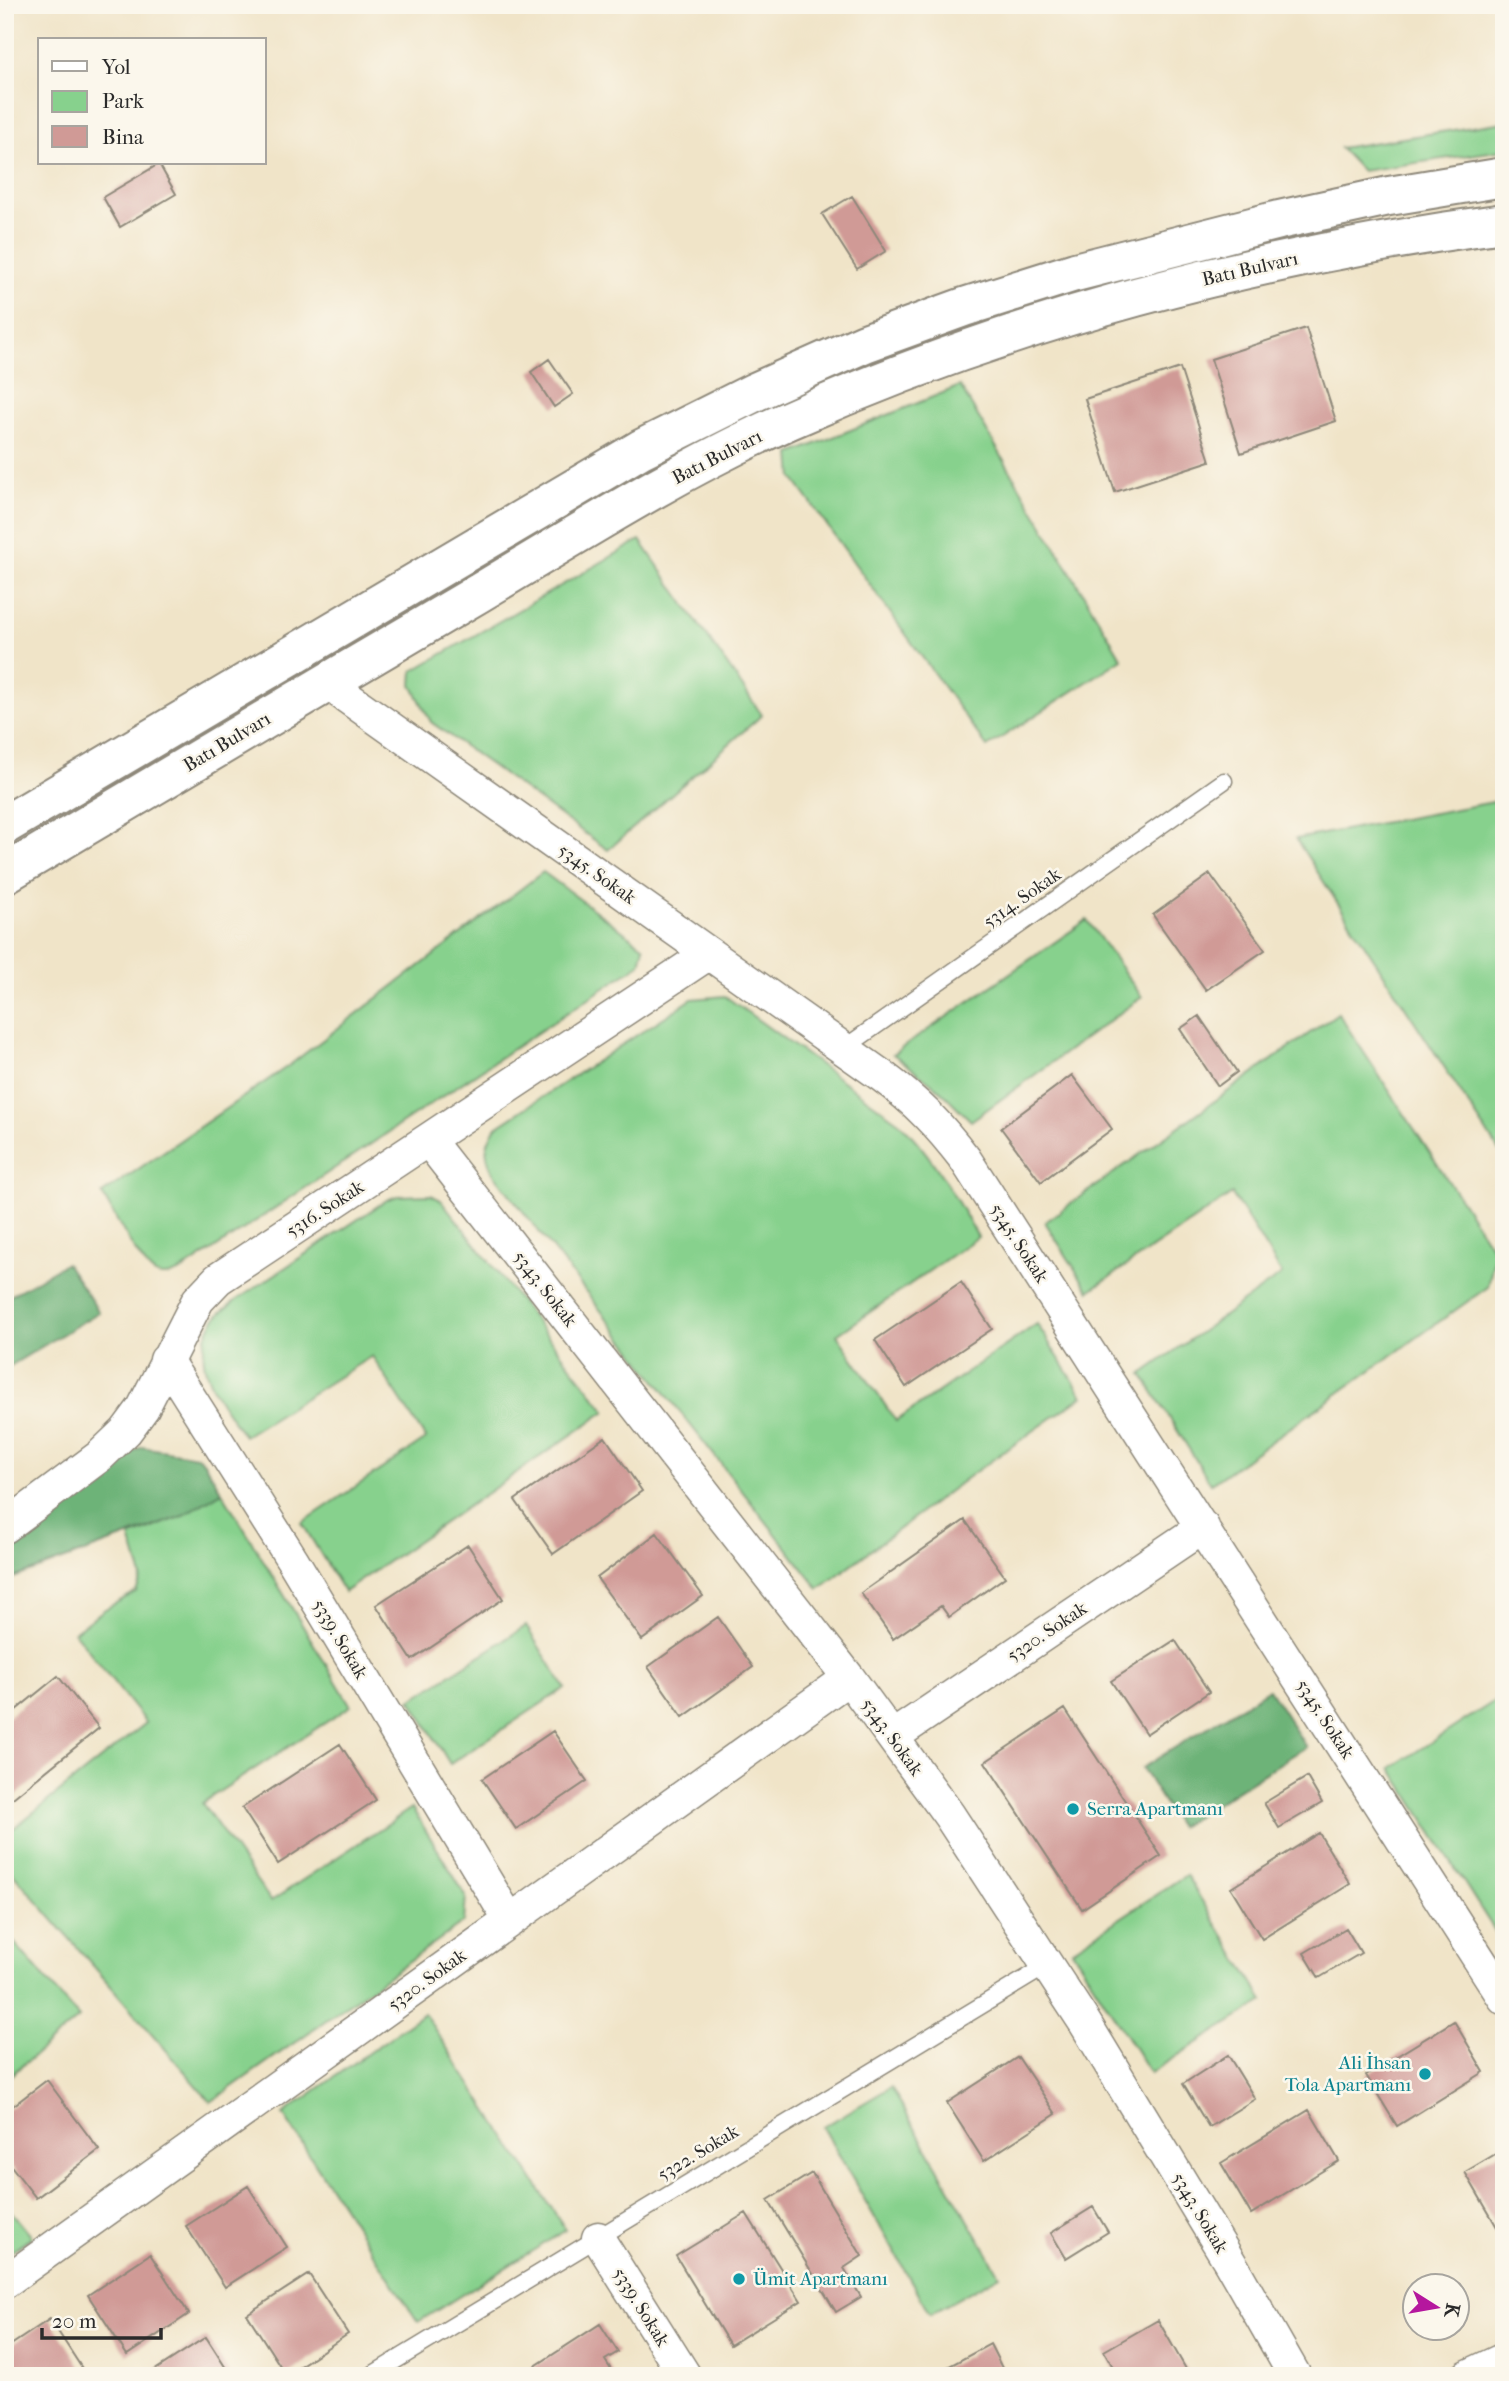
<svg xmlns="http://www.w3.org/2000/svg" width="1509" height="2381" font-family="'IM FELL French Canon',serif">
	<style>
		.green { fill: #87d18d; stroke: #597e5c; stroke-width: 2 }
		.forest { fill: #6db378; stroke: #4c6f52; stroke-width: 2 }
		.building { fill: #d09a96 }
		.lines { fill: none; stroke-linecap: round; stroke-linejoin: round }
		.service-casing { stroke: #8e887a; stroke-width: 19 }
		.minor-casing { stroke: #8e887a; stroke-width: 35 }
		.tertiary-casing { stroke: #8e887a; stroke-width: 42 }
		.service { stroke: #fff; stroke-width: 16 }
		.minor { stroke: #fff; stroke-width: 32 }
		.tertiary { stroke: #fff; stroke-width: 38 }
		.culture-dot { fill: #0f9aa8; stroke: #fbf7ec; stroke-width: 2.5 }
		.labels { text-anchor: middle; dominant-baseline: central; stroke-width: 5; stroke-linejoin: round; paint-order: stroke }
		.street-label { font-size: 19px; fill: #2b2b2b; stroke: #fbf7ec }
		.culture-label { font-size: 19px; fill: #0d838f; stroke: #fbf7ec; text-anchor: start }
	</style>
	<rect width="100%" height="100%" fill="#fbf7ec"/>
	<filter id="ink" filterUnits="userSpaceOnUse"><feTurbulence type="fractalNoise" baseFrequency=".0143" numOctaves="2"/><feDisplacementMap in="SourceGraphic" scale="14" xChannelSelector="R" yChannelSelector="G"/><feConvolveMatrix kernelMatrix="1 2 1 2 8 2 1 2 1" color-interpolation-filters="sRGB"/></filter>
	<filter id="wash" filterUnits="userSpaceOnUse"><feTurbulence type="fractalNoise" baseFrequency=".00686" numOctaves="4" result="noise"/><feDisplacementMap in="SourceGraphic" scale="28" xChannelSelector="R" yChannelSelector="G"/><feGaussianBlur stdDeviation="1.57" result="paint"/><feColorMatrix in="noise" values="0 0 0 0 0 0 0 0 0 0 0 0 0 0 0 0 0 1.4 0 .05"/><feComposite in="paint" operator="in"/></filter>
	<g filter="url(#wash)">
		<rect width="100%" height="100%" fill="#f0e4c8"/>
		<path class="green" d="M1504 122V150L1362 171 1340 148Z
			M960 386 1122 659 987 747 793 478 791 454Z
			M640 540 762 715 608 850 431 722 412 685 413 671Z
			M1504 800V1159L1296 839Z
			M543 872 644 947 640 964 181 1271C173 1274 164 1279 155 1274 139 1264 113 1212 102 1194L291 1064Z
			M1087 920 1142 997 971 1121 939 1089 893 1054Z
			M725 996 899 1122C933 1155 954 1196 978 1237L837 1335 896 1421 1037 1324 1083 1396 968 1477 819 1589 493 1173C484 1153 484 1147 495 1128L692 999Z
			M1338 1013 1495 1252 1488 1287 1211 1484 1142 1374 1282 1274 1232 1194 1089 1291 1045 1222Z
			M431 1195 441 1200 606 1411 344 1592 302 1523 426 1439 372 1356 244 1436C220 1401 185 1362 215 1319 220 1312 229 1306 235 1301L387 1200 397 1196Z
			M222 1492 351 1706 202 1803 271 1901 412 1808 466 1896 464 1922 211 2102 5 1864V1835L146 1723 74 1632 105 1609 136 1592 142 1577 130 1537 180 1517Z
			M526 1626 565 1688 450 1764 411 1700Z
			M1504 1695V1945L1391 1768Z
			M1186 1875 1264 2001 1150 2073 1072 1950Z
			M5 1932 79 2018 5 2080Z
			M424 2013 566 2230 418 2322 283 2114Z
			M891 2087 1000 2275 930 2314 823 2127Z
			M5 2204 32 2237 5 2256Z"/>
		<path class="forest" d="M66 1263 99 1312 5 1369V1299Z
			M142 1447 197 1456 203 1461 222 1492 180 1517 5 1581V1558L133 1451Z
			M1269 1689 1306 1747 1179 1827 1142 1768Z"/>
		<g id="blocks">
			<path class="building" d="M159 164 176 194 120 227 103 197Z
				M852 196 886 251 857 269 822 214Z
				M1306 328 1336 421 1241 453 1211 359Z
				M549 359 573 394 554 407 531 372Z
				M1180 368 1210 461 1115 492 1085 399Z
				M1210 874 1265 950 1206 990 1153 915Z
				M1199 1016 1237 1072 1218 1086 1180 1029Z
				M1072 1075 1112 1129 1041 1182 1001 1128Z
				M961 1282 992 1329 906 1387 875 1340Z
				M605 1437 642 1491 553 1554 515 1500Z
				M965 1520 1005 1577 949 1617 941 1606 893 1639 861 1593Z
				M657 1533 703 1596 642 1640 597 1578Z
				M468 1545 503 1599 412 1660 376 1605Z
				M718 1617 753 1667 683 1717 648 1667Z
				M1175 1640 1209 1692 1146 1734 1111 1681Z
				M58 1676 99 1728 8 1802 5 1799V1719Z
				M1065 1709 1161 1856 1082 1909 985 1762Z
				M553 1731 587 1781 516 1829 482 1779Z
				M340 1744 376 1800 278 1864 242 1808Z
				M1307 1777 1322 1803 1279 1828 1264 1803Z
				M1319 1833 1350 1884 1262 1939 1231 1888Z
				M1346 1928 1361 1953 1319 1978 1304 1953Z
				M1454 2021 1484 2072 1397 2126 1366 2075Z
				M1228 2055 1255 2099 1209 2127 1183 2084Z
				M1018 2057 1056 2114 984 2161 947 2103Z
				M47 2080 99 2150 36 2198 5 2158V2112Z
				M1309 2110 1339 2161 1251 2214 1221 2163Z
				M1504 2149V2222L1497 2227 1465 2172Z
				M812 2173 862 2256 844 2268 861 2297 836 2312 768 2200Z
				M248 2186 287 2247 225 2287 186 2226Z
				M1093 2207 1108 2232 1066 2258 1051 2233Z
				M746 2213 801 2301 730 2345 676 2256Z
				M150 2254 189 2314 127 2355 88 2295Z
				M309 2274 348 2334 286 2375 247 2314Z
				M50 2319 87 2376H5V2349Z
				M1158 2320 1190 2376H1118L1104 2351Z
				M600 2324 618 2352 605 2360 615 2376H520Z
				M206 2337 231 2376H146Z
				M990 2344 1006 2376H931Z"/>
		</g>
	</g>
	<g filter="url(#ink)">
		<use href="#blocks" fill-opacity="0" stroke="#8e887a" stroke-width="2"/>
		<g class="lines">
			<g class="service-casing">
				<path id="service" d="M843 1049 1224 781
					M370 2376 1048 1965"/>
			</g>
			<g class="minor-casing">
				<path id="minor" d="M327 683 882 1076C917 1102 938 1124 965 1159L1504 1998
					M429 1141 849 1678 949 1815 1085 2023 1231 2264 1295 2376
					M166 1360 292 1559 510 1921
					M5 1527 100 1456 126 1431 143 1408 198 1300 218 1279 708 954
					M892 1737 1203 1527
					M598 2238 685 2376
					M5 2282 849 1678
					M1468 2376 1504 2359"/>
			</g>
			<g class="tertiary-casing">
				<path id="tertiary" d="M5 825 641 449 755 392 865 343 964 307 1075 272 1181 245 1279 220 1389 196 1504 177
					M5 874C160 782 314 690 469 599 573 537 676 471 787 421 1014 320 1258 256 1504 223"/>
			</g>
			<use href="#service" class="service"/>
			<use href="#minor" class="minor"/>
			<use href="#tertiary" class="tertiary"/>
		</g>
	</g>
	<g class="culture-dot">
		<circle cx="1073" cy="1809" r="7"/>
		<circle cx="1425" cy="2074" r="7"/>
		<circle cx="739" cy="2279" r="7"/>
	</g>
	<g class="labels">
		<g class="street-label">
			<text transform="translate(1250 269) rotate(-13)">Batı Bulvarı</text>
			<text transform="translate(717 457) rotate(-27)">Batı Bulvarı</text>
			<text transform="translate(227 742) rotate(-31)">Batı Bulvarı</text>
			<text transform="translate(597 874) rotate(35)">5345. Sokak</text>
			<text transform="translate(1022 898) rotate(-35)">5314. Sokak</text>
			<text transform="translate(325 1209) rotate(-33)">5316. Sokak</text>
			<text transform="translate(1019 1243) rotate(57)">5345. Sokak</text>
			<text transform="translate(545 1289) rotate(52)">5343. Sokak</text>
			<text transform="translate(1047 1632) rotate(-34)">5320. Sokak</text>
			<text transform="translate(340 1639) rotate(59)">5339. Sokak</text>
			<text transform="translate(1325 1719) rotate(57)">5345. Sokak</text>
			<text transform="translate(892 1737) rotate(54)">5343. Sokak</text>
			<text transform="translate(427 1980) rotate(-36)">5320. Sokak</text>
			<text transform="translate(698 2153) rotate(-31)">5322. Sokak</text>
			<text transform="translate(1200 2213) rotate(59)">5343. Sokak</text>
			<text transform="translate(641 2307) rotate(58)">5339. Sokak</text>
		</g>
		<g class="culture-label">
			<text x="1087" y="1809">Serra Apartmanı</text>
			<text x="1411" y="2063" text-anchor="end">Ali İhsan<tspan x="1411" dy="22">Tola Apartmanı</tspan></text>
			<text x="753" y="2279">Ümit Apartmanı</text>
		</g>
	</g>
	<rect width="1509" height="2381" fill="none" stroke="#fbf7ec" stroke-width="28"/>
	<rect x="38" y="38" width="228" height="126" fill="#fbf7ec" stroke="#a8a59f" stroke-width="2"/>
	<rect x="52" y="61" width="35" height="10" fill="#ffffff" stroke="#a8a59f" stroke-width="2"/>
	<text x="102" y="74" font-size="21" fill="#2b2b2b">Yol</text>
	<rect x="52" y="91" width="35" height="21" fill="#87d18d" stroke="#a8a59f" stroke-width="2"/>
	<text x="102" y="108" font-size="21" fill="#2b2b2b">Park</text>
	<rect x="52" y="126" width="35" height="21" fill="#d09a96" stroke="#a8a59f" stroke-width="2"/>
	<text x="102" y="144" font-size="21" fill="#2b2b2b">Bina</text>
	<g transform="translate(1436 2307) rotate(101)"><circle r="33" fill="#fbf7ec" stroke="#a8a59f" stroke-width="2"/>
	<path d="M0-5L12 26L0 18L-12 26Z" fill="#b5179e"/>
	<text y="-10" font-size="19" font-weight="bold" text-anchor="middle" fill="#2b2b2b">K</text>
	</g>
	<path d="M42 2328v10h119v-10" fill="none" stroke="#2b2b2b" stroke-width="3.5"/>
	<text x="52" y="2328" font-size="21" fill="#2b2b2b" stroke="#fbf7ec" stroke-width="5" paint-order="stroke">20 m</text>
</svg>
